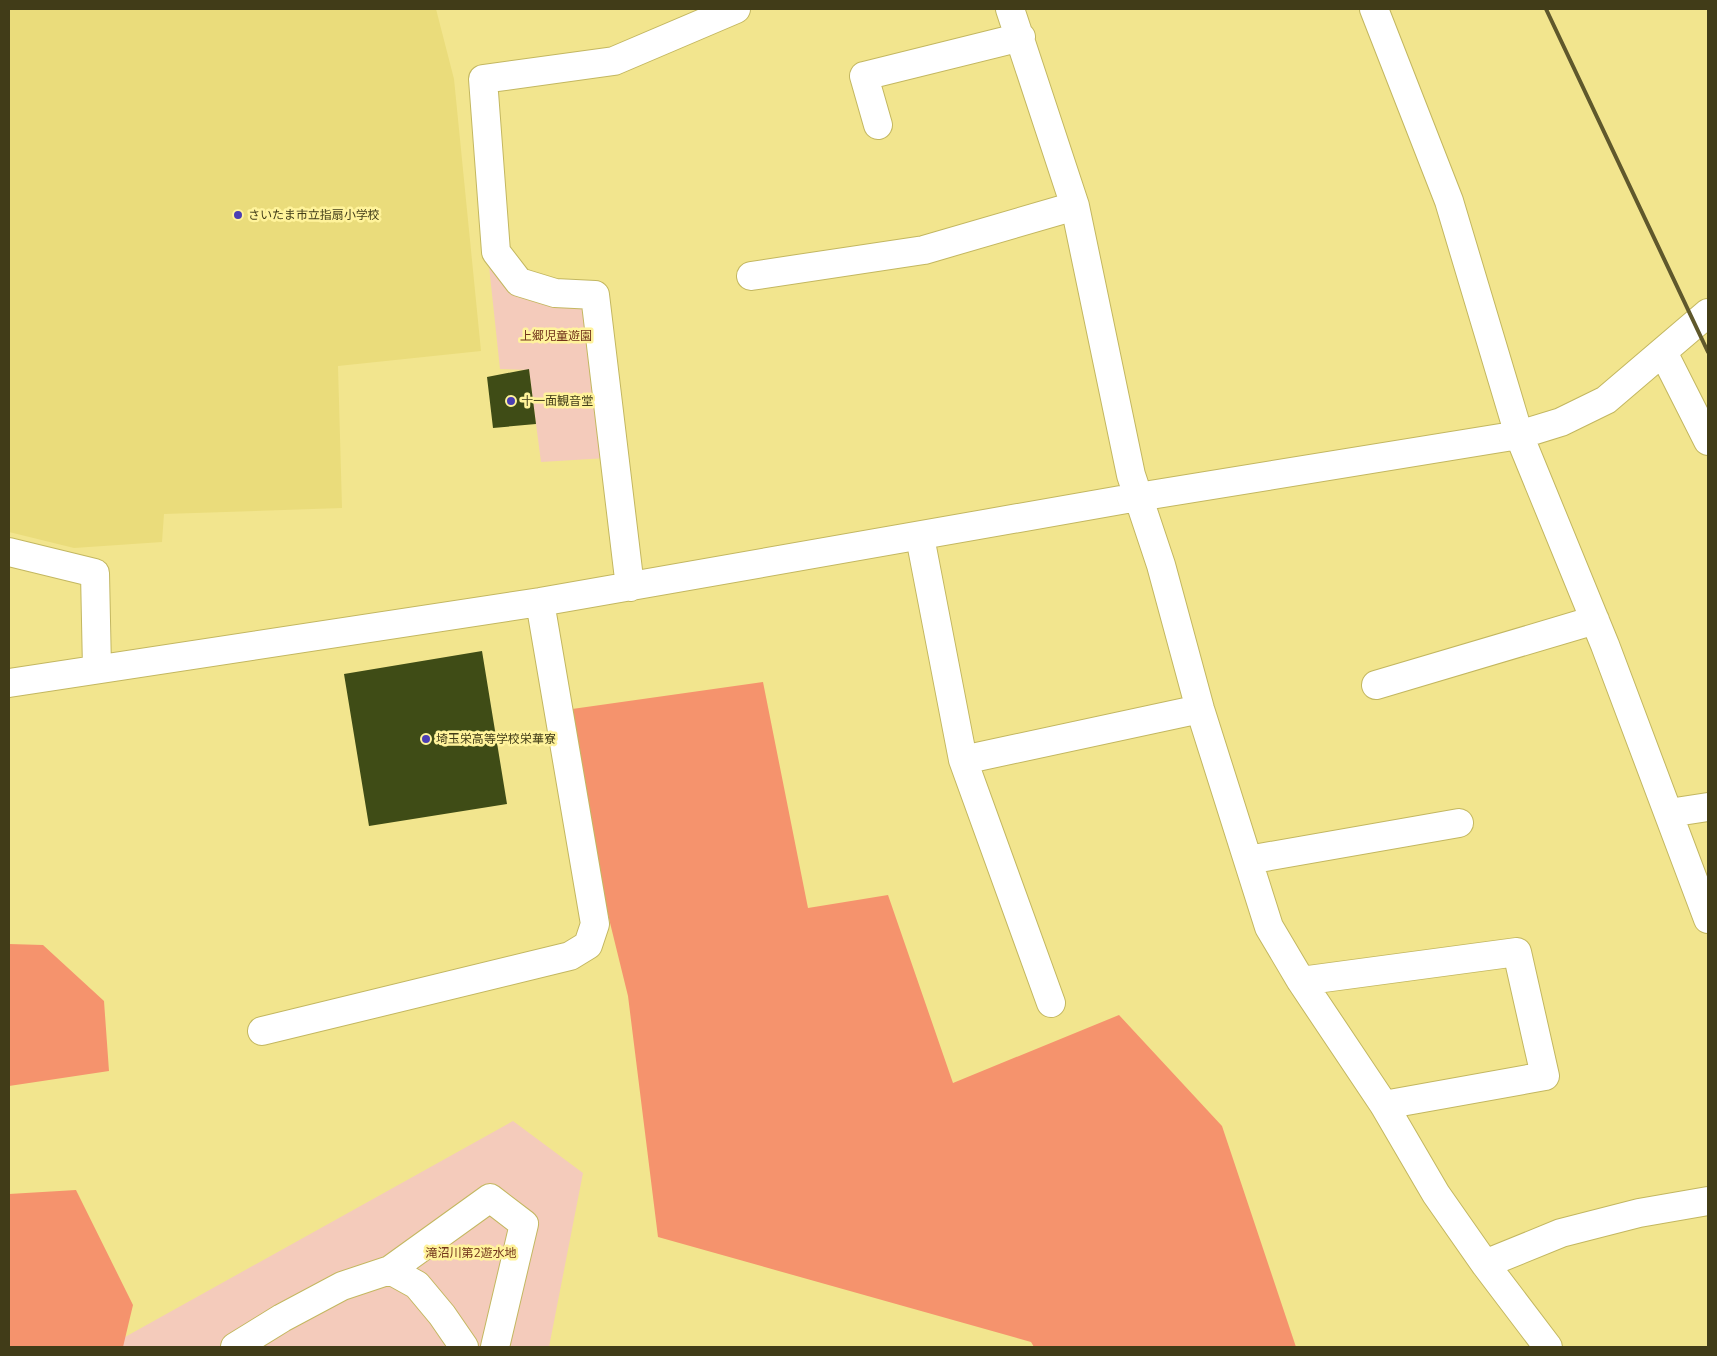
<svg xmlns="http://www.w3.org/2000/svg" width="1717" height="1356" font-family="'Nunito Sans','Noto Sans JP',sans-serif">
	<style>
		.built { fill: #eadc7b }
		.green { fill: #f4cbbb }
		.forest { fill: #f5936d }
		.building { fill: #3f4c16 }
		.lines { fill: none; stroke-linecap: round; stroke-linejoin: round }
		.minor-casing { stroke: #c3b760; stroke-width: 30 }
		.minor { stroke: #fff; stroke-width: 28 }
		.rail { stroke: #5f582c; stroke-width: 4 }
		.poi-dot { fill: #4b3eb4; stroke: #fff39b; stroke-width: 2 }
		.labels { text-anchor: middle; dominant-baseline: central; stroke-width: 5; stroke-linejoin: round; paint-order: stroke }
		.poi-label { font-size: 12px; fill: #413c18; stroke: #fff39b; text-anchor: start }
		.park-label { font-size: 12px; fill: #72331a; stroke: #fff39b }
	</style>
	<rect width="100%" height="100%" fill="#f2e58e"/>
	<path class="built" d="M9 9H436L454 79 481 351 338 366 342 508 164 514 162 542 74 548 9 532Z"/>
	<path class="green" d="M498 262 595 295 607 458 541 462 529 370 500 369 489 266Z
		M513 1121 583 1173 549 1347H107Z"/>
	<path class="forest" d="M763 682 808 908 888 895 953 1083 1119 1015 1222 1126 1296 1347H1034L1031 1342 658 1237 628 996 558 711Z
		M9 944 43 945 104 1001 109 1071 9 1086Z
		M76 1190 133 1305 123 1347H9V1194Z"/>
	<path class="building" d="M529 369 536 424 493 428 487 377Z
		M482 651 507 804 369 826 344 674Z"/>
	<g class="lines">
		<g class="minor-casing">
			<path id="minor" d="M1010 9 1075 206 1131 475 1161 565 1200 709 1269 927 1301 981 1384 1105 1436 1194 1485 1264 1548 1347
				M1374 9 1449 201 1519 435 1605 645 1708 919
				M878 125 864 76 1021 37
				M751 276 924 250 1075 206
				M1663 352 1708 441
				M920 537 963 760 1051 1003
				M9 552 95 573 97 669
				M630 587 595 295 555 293 519 282 496 252 483 79 614 61 736 9
				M9 683 540 602 1138 497 1519 435 1561 422 1606 400 1708 313
				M1376 685 1595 620
				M963 760 1200 709
				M1669 813 1708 807
				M1248 860 1459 823
				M1301 981 1517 952 1545 1076 1384 1105
				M262 1031 570 956 588 945 595 924 540 602
				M1485 1264 1561 1233 1639 1213 1708 1201
				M390 1270 490 1198 524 1224 495 1347
				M235 1347 282 1318 342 1286 390 1270 417 1285 442 1315 464 1347"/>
		</g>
		<use href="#minor" class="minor"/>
		<path class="rail" d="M1546 9 1708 352"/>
	</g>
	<g class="poi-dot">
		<circle cx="238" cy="215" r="5"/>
		<circle cx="511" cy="401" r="5"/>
		<circle cx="426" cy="739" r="5"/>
	</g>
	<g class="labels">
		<g class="poi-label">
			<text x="248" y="215">さいたま市立指扇小学校</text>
			<text x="521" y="401">十一面観音堂</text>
			<text x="436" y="739">埼玉栄高等学校栄華寮</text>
		</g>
		<g class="park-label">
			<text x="556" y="336">上郷児童遊園</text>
			<text x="471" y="1253">滝沼川第2遊水地</text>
		</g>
	</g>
	<rect width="1717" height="1356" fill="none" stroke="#413c18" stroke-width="20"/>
</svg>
